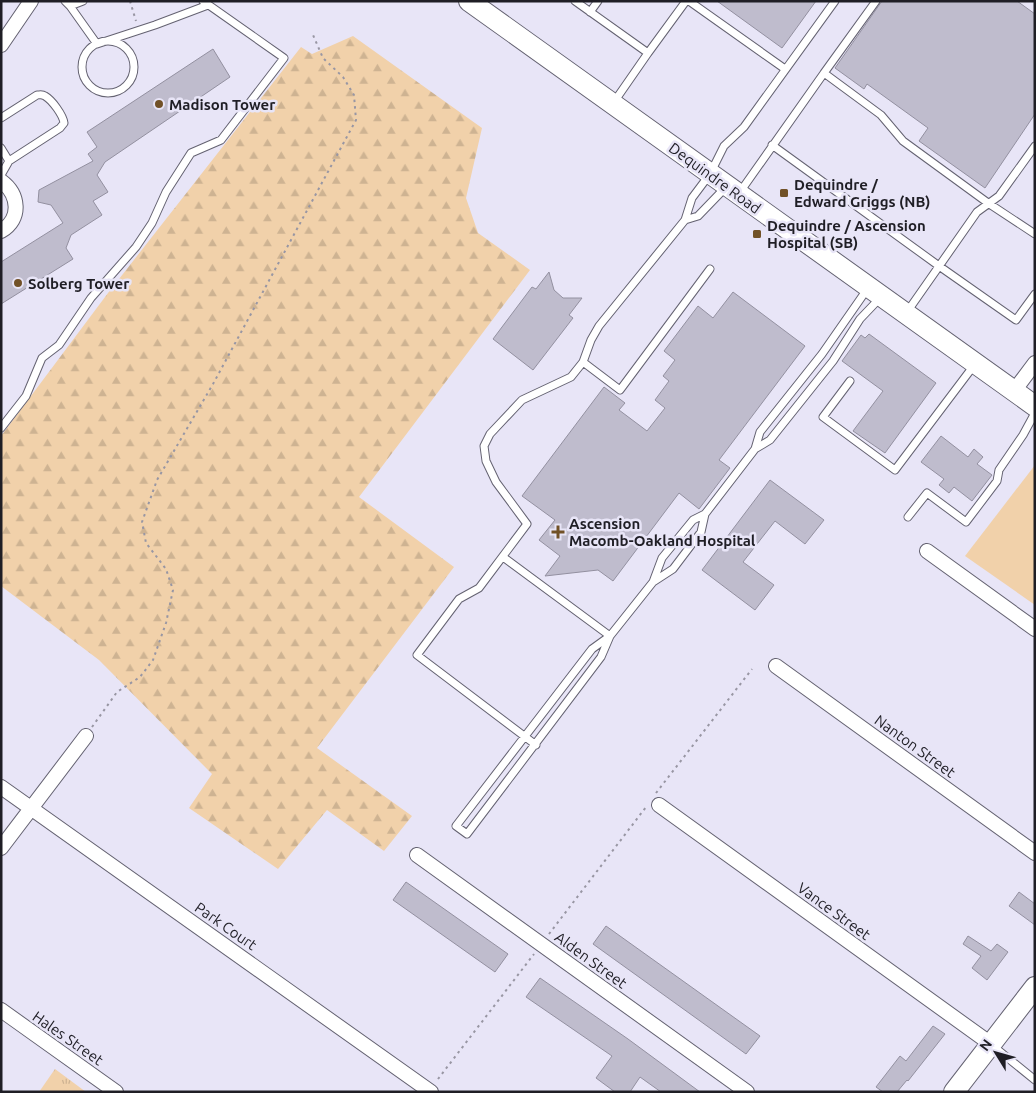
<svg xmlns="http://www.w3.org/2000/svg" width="1036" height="1093" font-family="Ubuntu,sans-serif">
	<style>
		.grass { fill: #f1d1aa }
		.forest { fill: url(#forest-firs) }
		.park { fill: url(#park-tufts) }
		.building { fill: #bfbccd; stroke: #9390a0 }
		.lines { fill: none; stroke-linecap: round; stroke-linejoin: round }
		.service-casing { stroke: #646271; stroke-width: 9 }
		.minor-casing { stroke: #646271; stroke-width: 16 }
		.secondary-casing { stroke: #646271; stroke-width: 22 }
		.path { stroke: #9896a3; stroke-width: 2; stroke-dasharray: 2.5 4; stroke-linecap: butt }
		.service { stroke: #fff; stroke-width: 7 }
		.minor { stroke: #fff; stroke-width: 14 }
		.secondary { stroke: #fff; stroke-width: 20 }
		.poi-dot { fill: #715127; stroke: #e8e5f7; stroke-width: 2 }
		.labels { text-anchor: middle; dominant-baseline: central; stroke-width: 5; stroke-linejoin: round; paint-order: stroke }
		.poi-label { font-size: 15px; font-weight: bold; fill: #1f1e25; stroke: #e8e5f7; text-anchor: start }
		.street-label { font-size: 15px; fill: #1f1e25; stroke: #e8e5f7 }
	</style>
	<defs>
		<pattern id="forest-firs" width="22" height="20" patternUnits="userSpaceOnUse" patternTransform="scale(1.25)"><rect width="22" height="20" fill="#f1d1aa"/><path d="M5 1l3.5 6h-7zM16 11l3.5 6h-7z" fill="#ceb392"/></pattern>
		<pattern id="park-tufts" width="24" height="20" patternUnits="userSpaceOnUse" patternTransform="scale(1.25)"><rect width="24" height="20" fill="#f1d1aa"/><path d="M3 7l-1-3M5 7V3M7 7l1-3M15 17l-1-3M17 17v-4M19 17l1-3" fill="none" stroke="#ceb392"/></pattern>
	</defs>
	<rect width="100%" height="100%" fill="#e8e5f7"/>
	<path class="grass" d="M1035 465V605L965 556Z"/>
	<path class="forest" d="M353 36 482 128 466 198 478 233 530 270 359 497 454 567 317 748 412 816 384 851 327 810 278 869 189 808 212 774 99 660 1 586V436L108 293 301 47 312 54Z"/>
	<path class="park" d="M55 1069 86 1092H39Z"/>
	<path class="building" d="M717 1H816L782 48Z
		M882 1H1017L1035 14V114L985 188 919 141 928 128 867 84 864 89 835 68Z
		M213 49 230 77 105 162 97 175 108 192 93 201 102 215 71 235 66 248 73 259 1 304V262L63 223 51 205 38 202 39 190 93 161 88 154 97 147 87 132Z
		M549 272 554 290 563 298H582L569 315 573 318 533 370 493 339 532 287 536 289Z
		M733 292 805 346 719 460 730 468 699 509 679 493 613 581 598 570 545 576 560 556 539 540 555 520 522 496 604 387 625 403 619 410 647 431 665 408 655 400 669 381 663 376 675 360 664 351 698 306 713 318Z
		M869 334 936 383 885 453 853 431 883 391 842 361 861 335 865 338Z
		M941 436 968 457 974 449 983 457 977 464 992 475 972 501 954 487 949 493 939 485 944 479 921 462Z
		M770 480 824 520 805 544 775 521 743 562 774 585 755 610 702 570Z
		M406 882 508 954 495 972 393 900Z
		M1019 892 1035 904V925L1009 906Z
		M606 926 760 1036 746 1054 593 944Z
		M968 936 991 951 997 944 1008 952 987 980 972 968 981 956 963 944Z
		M540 978 628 1039 700 1092H661L640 1077 630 1092H615L596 1078 612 1056 526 997Z
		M933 1026 945 1034 908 1081 907 1080 897 1092H883L876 1087 900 1056 906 1061Z"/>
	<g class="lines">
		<g class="service-casing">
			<path id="service" d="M65 1 70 6 83 1
				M575 1 648 53 686 1
				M689 1 785 69
				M70 6 97 44 155 25 208 5
				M590 12 598 1
				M82 67a26 26 0 1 1 52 0a26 26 0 1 1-52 0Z
				M824 73 876 1
				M614 102 648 53
				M1 118 37 95C40 95 42 94 45 96 52 100 63 115 64 123L60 128 9 161 1 175
				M772 145 939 266 1016 320 1035 294
				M1 148 9 161
				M726 187 698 216 685 220 692 198 710 174 724 146 744 127 835 1
				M740 192 824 73 881 115 903 141 988 203 1035 234
				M907 312 977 212 999 196 1035 146
				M583 362 620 390 710 269
				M850 381 823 417 895 470 975 364
				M1 428 26 396 42 358 59 345 91 298 136 247 152 223 166 192 191 153 221 140 284 58 203 1
				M755 449 760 432 822 354 868 288
				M705 514 701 532 673 569 653 582 662 558 693 520 705 514 755 449 770 440 833 361 860 319 881 297
				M908 517 927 493 966 522 997 481 999 470 1023 435 1035 413
				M503 557 610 636
				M610 636 601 657 467 834 456 826 592 649 610 636 653 582
				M536 745 417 655 459 599 479 588 527 524 496 482 486 461 484 446 490 434 522 400 571 377 583 362 591 340 599 326 685 220
				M993 1046 1035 1080"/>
		</g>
		<g class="minor-casing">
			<path id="minor" d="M1 45 31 1
				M1 181C19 194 22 219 1 231
				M1014 391 1035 363
				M927 551 1035 629
				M776 666 1035 853
				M1 787 431 1092
				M659 805 991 1044
				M1 848 86 736
				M417 855 747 1092
				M1 1010 116 1092"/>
		</g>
		<g class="secondary-casing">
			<path id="secondary" d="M469 1 1035 406
				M954 1092 1035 987"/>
		</g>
		<path class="path" d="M130 1 136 21
			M92 727 117 692 140 677 153 660 166 623 173 590 166 569 146 543 142 522 157 480 213 384 356 120 354 95 343 77 323 58 313 35
			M656 793 752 669
			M549 934 646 807
			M438 1079 534 954"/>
		<use href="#service" class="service"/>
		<use href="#minor" class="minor"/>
		<use href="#secondary" class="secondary"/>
	</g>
	<g class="poi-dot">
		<circle cx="159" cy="104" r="5"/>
		<rect x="779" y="188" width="10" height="10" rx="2.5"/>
		<rect x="752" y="229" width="10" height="10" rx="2.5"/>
		<circle cx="18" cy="283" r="5"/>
		<path d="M555.5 524.5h5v5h5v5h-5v5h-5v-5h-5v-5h5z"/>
	</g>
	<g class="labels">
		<g class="poi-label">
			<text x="169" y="104">Madison Tower</text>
			<text x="794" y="184">Dequindre /<tspan x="794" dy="17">Edward Griggs (NB)</tspan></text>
			<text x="767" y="225">Dequindre / Ascension<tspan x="767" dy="17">Hospital (SB)</tspan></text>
			<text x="28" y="283">Solberg Tower</text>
			<text x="569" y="523">Ascension<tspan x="569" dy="17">Macomb-Oakland Hospital</tspan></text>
		</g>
		<g class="street-label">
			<text transform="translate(715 178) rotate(36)">Dequindre Road</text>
			<text transform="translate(915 746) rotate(36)">Nanton Street</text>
			<text transform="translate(834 911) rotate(36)">Vance Street</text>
			<text transform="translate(226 926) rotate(35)">Park Court</text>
			<text transform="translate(591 960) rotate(36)">Alden Street</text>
			<text transform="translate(68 1038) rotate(35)">Hales Street</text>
		</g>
	</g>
	<rect width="1036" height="1093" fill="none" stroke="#1f1e25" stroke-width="5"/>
	<g transform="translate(996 1053) rotate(307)" stroke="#e8e5f7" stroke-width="4" paint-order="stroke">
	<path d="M0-4L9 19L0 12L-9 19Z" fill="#1f1e25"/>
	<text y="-8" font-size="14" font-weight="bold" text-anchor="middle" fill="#1f1e25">N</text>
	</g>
</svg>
